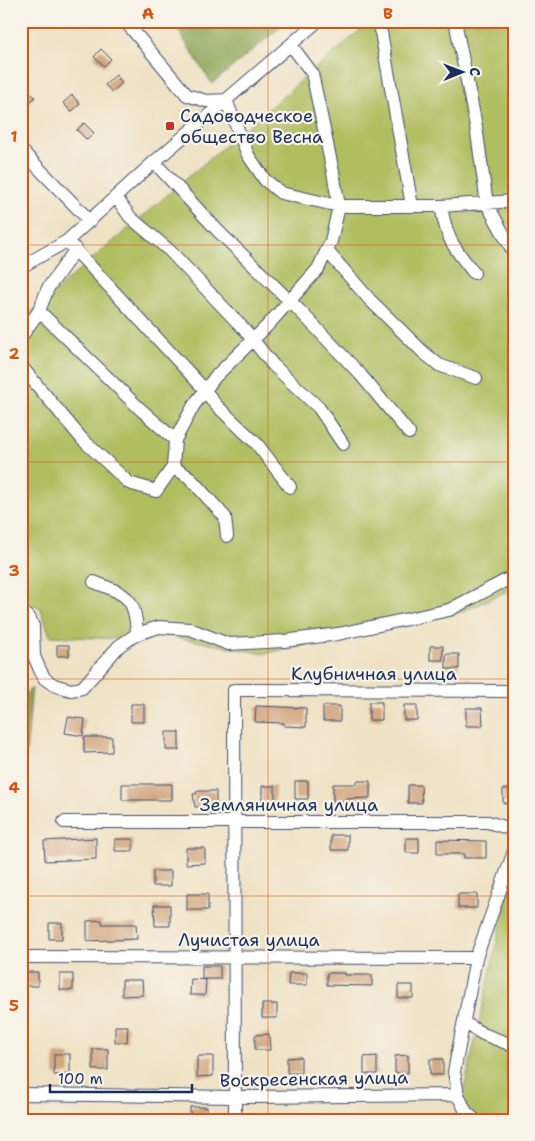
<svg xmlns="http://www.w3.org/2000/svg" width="535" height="1141" font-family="'Shantell Sans',sans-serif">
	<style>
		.green { fill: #b0be61; stroke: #667660 }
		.forest { fill: #8ca557; stroke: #546a5a }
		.building { fill: #d3a883 }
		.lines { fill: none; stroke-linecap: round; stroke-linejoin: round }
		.minor-casing { stroke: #3b4a6d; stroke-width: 14 }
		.minor { stroke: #fff; stroke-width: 12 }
		.grid { fill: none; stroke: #d45514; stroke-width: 1; stroke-opacity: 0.55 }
		.poi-dot { fill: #c8321e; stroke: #f7f3e8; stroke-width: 2 }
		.labels { text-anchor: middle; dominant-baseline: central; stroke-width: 4.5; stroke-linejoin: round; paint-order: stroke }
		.poi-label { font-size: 18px; fill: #1b2f5e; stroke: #f7f3e8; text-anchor: start }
		.street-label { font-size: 18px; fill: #1b2f5e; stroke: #f7f3e8 }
		.neatline { fill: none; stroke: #d45514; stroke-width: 2 }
		.grid-label { font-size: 16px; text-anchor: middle; font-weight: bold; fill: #d45514 }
	</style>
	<rect width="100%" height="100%" fill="#f7f3e8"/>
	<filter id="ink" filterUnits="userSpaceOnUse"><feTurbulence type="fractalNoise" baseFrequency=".02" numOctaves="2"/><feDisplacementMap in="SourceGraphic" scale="10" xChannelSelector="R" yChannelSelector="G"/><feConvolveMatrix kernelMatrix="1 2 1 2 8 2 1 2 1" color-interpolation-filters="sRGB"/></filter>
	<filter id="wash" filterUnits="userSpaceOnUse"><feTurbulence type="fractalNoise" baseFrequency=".0096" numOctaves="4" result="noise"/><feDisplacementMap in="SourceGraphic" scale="20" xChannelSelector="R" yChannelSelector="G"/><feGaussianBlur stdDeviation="1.12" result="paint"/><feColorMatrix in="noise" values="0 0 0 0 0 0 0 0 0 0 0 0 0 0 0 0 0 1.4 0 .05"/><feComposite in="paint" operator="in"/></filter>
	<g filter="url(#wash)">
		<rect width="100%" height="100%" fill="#efe2c4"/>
		<path class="green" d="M371 21H514V588L462 612 263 654 169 636 118 639 50 636 40 607 21 602V320Z
			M514 866V1120H482L461 1103Z"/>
		<path class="forest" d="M172 21H288L212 84Z
			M32 688 24 781 21 845V697Z"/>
		<g id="blocks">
			<path class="building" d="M101 49 111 59 104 66 94 57Z
				M116 75 122 83 112 92 105 85Z
				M25 88 35 97 21 111V92Z
				M72 95 80 104 71 112 63 103Z
				M84 123 94 133 87 140 77 130Z
				M57 645H69V656H57Z
				M430 646H443V660H430Z
				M446 654H459V669H446Z
				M369 702H382V720H369Z
				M131 704H144V722H131Z
				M404 705H417V720H404Z
				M256 706 306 708V727L284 726V723L255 722Z
				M323 706H340V721H323Z
				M466 708H482L483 726H466Z
				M68 717 85 719 83 736 65 733Z
				M166 732H179V750H166Z
				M84 737H112V752L84 753Z
				M295 781H308V799H295Z
				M357 781H370V798L346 799V801L333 802V784H357Z
				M122 784H172V800H122Z
				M408 785H421L422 803H408Z
				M262 786H275V802H262Z
				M503 789H514V803H503Z
				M197 791H216V811H207V807H195L193 794H196Z
				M331 835H348V850H331Z
				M96 838V859L45 861 44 841Z
				M406 838H419V853H406Z
				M115 839H133V851H115Z
				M437 840 486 841V858H464V854H437Z
				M186 848H205V863L186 864Z
				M153 871H171V886H153Z
				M187 894H208V910H187Z
				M458 894H477V908H458Z
				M154 905H170V926H155Z
				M102 920V924H136L137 939 87 941V921Z
				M49 923H62V939H49Z
				M202 966H220V979H202Z
				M21 972H38V986H21Z
				M289 973H307V985H288Z
				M327 973H345V975H372V986L327 985Z
				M60 974H73V990H60Z
				M191 979 206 980 205 995H190Z
				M122 980H142L143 995 122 996Z
				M398 985H413V998H398Z
				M262 1004H277V1018H262Z
				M115 1026H128L127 1042H115Z
				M269 1034 270 1050H255V1035Z
				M93 1049H108V1070H93Z
				M54 1054H70V1074L54 1075Z
				M408 1055V1073H395V1056Z
				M197 1056H213V1076L197 1077Z
				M377 1056V1074H364V1057Z
				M301 1057V1073H287V1058Z
				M430 1059H443V1075H430Z
				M190 1107H207V1120H190Z"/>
		</g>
	</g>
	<g filter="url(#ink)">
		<use href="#blocks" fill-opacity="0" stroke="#3b4a6d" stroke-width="1"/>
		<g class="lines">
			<g class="minor-casing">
				<path id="minor" d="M125 21 187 95 206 101 226 100 248 155 265 180 281 193 339 206H441L514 201
					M379 21 412 206
					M455 21 476 126 487 204 514 253
					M21 150 90 221
					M154 162 219 232 299 310 360 374 409 433
					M116 197 130 217 170 251 244 329 273 365 319 408 343 444
					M441 206C447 241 453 246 474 273
					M67 241 205 390 215 404 257 444 290 487
					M76 249 48 288 39 311 138 407 175 440
					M327 251 370 300 423 352 439 365 476 378
					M21 267 67 241 154 162 318 21
					M21 337 39 311
					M21 366 82 439 129 483 156 491 173 467 175 440 194 405 215 377 267 326 318 269 331 241 339 206 333 172 312 73 291 45
					M173 467 189 477 225 517 227 536
					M94 582C127 595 135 596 137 634
					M21 611 30 619 33 626 34 656 40 670 45 679 54 685 71 690 82 688 119 646 137 634 159 627 190 629 228 644 284 641 338 634 449 610 514 576
					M64 822H488L514 830
					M21 957 476 958
					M465 1023 483 1034 514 1046
					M21 1094 235 1097 458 1095
					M235 1120 234 690 514 691
					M475 1120 466 1112 458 1095 454 1072 476 958 514 851"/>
			</g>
			<use href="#minor" class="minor"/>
		</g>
	</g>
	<path class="grid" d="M268 21V1120M21 245H514M21 462H514M21 679H514M21 896H514"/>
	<rect class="poi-dot" x="165" y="121" width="10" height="10" rx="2.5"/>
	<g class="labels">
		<g class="poi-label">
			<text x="180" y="116">Садоводческое<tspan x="180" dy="21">общество Весна</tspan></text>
		</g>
		<g class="street-label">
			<text x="374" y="674">Клубничная улица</text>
			<text x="289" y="805">Земляничная улица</text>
			<text x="249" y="940">Лучистая улица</text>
			<text transform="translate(314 1079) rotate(-1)">Воскресенская улица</text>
		</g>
	</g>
	<rect width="535" height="1141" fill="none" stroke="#f7f3e8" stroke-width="55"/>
	<g transform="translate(462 72) rotate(89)" stroke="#f7f3e8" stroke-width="4" paint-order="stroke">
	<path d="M0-4L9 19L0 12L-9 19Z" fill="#1b2f5e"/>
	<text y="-8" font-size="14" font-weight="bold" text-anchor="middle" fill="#1b2f5e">С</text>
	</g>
	<path d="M50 1084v8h142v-8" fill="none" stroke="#1b2f5e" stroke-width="2.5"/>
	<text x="58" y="1084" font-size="15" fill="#1b2f5e" stroke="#f7f3e8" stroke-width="4" paint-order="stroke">100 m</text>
	<rect x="28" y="28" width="480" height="1086" class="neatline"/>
	<g class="grid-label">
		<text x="148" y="19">A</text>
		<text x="388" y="19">B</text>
		<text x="14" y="142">1</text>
		<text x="14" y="359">2</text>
		<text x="14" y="576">3</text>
		<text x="14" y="793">4</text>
		<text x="14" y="1011">5</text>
	</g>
</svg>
